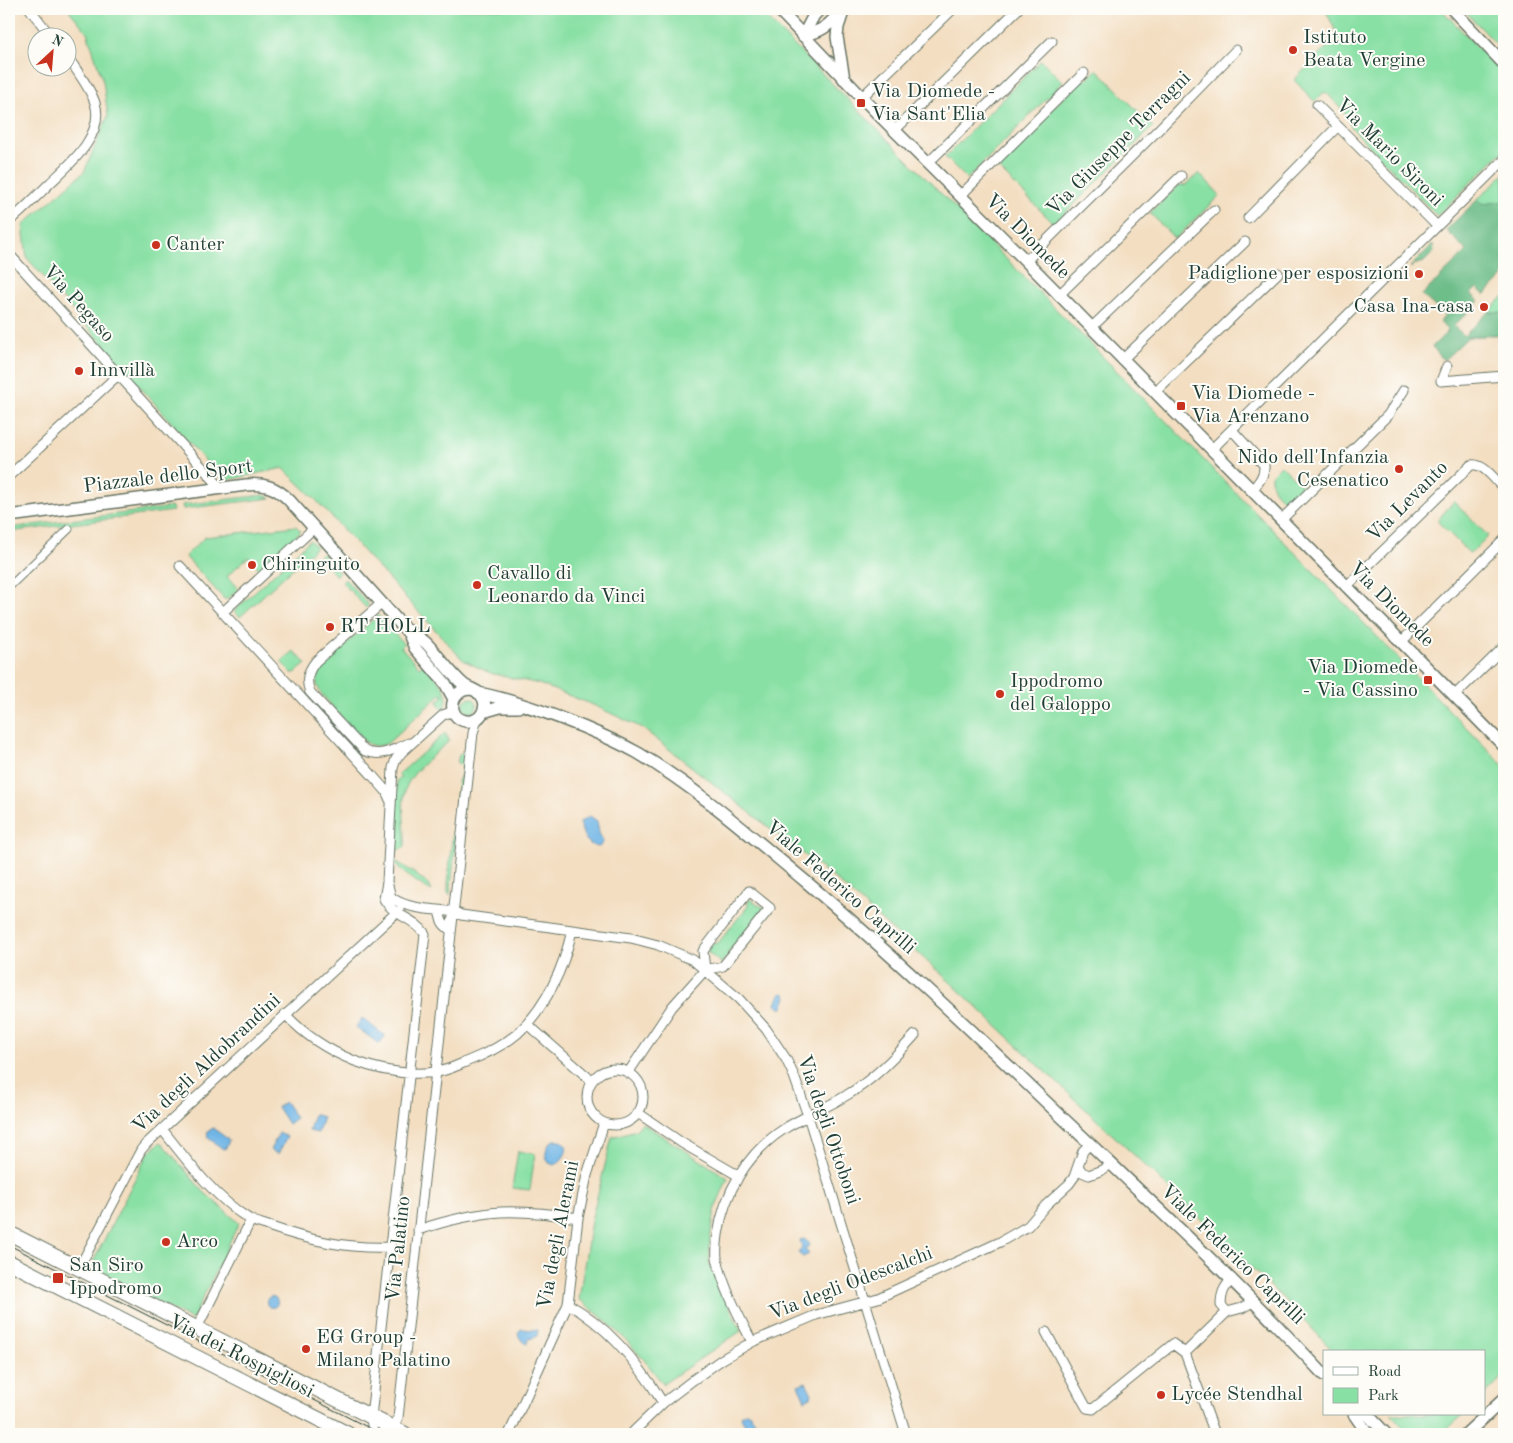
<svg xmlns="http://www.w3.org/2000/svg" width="1513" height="1443" font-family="'Old Standard TT',serif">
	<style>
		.green { fill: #88e0a4; stroke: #548e6c }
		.forest { fill: #6ebe8a; stroke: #467e5f }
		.water { fill: #6fb5e6; stroke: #47798d }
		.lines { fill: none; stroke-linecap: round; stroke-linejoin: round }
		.pedestrian-casing { stroke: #697565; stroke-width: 9 }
		.minor-casing { stroke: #697565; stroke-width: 11 }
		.tertiary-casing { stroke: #697565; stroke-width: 14 }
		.primary-casing { stroke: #697565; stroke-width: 16 }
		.pedestrian { stroke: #fff; stroke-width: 7 }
		.minor { stroke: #fff; stroke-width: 9 }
		.tertiary { stroke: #fff; stroke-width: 11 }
		.primary { stroke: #fff; stroke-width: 14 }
		.tram { stroke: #1f3d34; stroke-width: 1 }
		.poi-dot { fill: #c8321e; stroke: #fdfcf7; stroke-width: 2 }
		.labels { text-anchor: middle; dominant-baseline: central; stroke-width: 4; stroke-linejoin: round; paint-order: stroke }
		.poi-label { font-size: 20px; fill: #1f3d34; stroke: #fdfcf7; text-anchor: start }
		.street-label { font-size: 20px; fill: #1f3d34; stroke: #fdfcf7 }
	</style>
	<rect width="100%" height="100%" fill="#fdfcf7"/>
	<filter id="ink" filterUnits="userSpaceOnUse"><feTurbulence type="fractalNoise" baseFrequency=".02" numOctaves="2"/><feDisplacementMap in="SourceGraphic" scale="10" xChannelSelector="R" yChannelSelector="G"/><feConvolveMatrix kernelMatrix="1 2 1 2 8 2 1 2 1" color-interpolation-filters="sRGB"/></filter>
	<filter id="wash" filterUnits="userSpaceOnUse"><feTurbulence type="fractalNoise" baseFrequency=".0096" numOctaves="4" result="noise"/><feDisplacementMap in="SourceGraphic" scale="20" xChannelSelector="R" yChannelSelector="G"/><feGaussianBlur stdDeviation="1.12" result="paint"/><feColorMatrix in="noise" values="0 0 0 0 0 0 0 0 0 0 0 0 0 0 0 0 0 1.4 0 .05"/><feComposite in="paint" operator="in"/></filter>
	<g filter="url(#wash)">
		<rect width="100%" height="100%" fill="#f3dec1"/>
		<path class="green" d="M68 9H758L1054 307 1504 766V1376L1484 1395V1352H1334L1291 1306 1150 1170 949 981 835 879 642 728 591 704 539 684 490 673 463 660 316 500 283 468 224 481 198 453 27 258 23 225 84 172 108 116 103 81 87 32Z
			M1325 9H1441L1504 75V150L1437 216 1351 127 1346 115 1327 93H1323L1315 102 1294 80 1338 36Z
			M1463 9H1502L1504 11V52Z
			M1041 60 1063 82 967 179 945 157Z
			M1097 69 1153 127 1054 224 995 165 1082 79 1085 81Z
			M1199 173 1220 195 1175 239 1150 213 1178 186 1186 185Z
			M1504 174V217L1477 200Z
			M1504 296V334L1468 337 1464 336Z
			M1281 465 1305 489 1289 505C1278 494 1270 491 1271 475Z
			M264 495 271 498 183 509 182 505Z
			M1454 501 1488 536 1470 554 1437 521Z
			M172 507 173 511 9 532V528Z
			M296 526 301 531 260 570 248 557 227 576 238 589 228 599H224L185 556 205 537Z
			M310 540 316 547 240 617 234 611Z
			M322 553 339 573 336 576 319 556Z
			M345 579 369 605 366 608 342 582Z
			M378 615 404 644 401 647 419 667 423 664C433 676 456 692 443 709L437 702 443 696 442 693 388 743C382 746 376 747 369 744 358 739 333 707 324 697 319 691 315 684 317 676 321 664 367 626 378 615Z
			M294 651 306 664 295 673H292L281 662Z
			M463 705a7 7 0 1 1 14 0a7 7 0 1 1-14 0Z
			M444 734 445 733 449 740 448 742C435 754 409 773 405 791 401 809 406 828 405 846L402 849 397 850 394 848 397 780 401 778 398 775Z
			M464 752 466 753 450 895 448 893V887L449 870 458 782 463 770 462 765 457 763 459 755Z
			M393 860C402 864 430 883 432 891 423 887 397 870 393 860Z
			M750 899 767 910 760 914 729 951 728 956 721 963 707 952 712 944 718 943 748 906V901Z
			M642 1123 728 1178 716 1206 710 1239 709 1264 741 1331 663 1384C637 1349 614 1326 579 1299L591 1221 612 1137 636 1130Z
			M161 1142 204 1192 239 1223 192 1320 90 1268 148 1153Z
			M518 1151 535 1154 530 1190 512 1188Z
			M1391 1414H1464L1442 1434H1410Z"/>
		<path class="forest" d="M1477 200 1483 204 1504 201V276L1485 295 1477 288 1471 294 1479 301 1454 326 1464 336 1488 312H1501L1504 317V334L1468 337 1444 360 1432 347 1448 331 1440 322 1445 316 1422 295 1467 251 1446 230Z
			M1433 244 1434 252 1424 262 1413 265 1411 268 1410 267Z"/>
		<path class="water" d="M590 816 597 821C598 825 598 829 599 833 602 840 606 841 599 847 586 846 582 834 580 822Z
			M783 993 786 994 787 997 783 1008H780L776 1004 780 994Z
			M362 1018 385 1036 379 1044 356 1027Z
			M285 1102 296 1118 288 1124 277 1107Z
			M314 1114 323 1117 318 1133 309 1131Z
			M213 1128 229 1140 226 1148 223 1149 207 1137 208 1135 207 1132Z
			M279 1133 287 1137 278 1154 270 1150Z
			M554 1140C574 1140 567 1159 554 1165L549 1163C543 1154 546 1145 554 1140Z
			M804 1239 809 1243 810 1245 805 1249 809 1254 803 1257 798 1253 802 1247 800 1240Z
			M266.5 1302a5.5 5.5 0 1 1 11 0a5.5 5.5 0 1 1-11 0Z
			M521 1329 538 1330 537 1336 529 1339 527 1344C522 1342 519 1338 518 1333Z
			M806 1382 812 1394 811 1397 805 1400 798 1385Z
			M745 1413H749L758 1426 756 1434H752C750 1427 742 1423 741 1416Z"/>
	</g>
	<g filter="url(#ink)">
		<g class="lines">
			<g class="pedestrian-casing">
				<path id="pedestrian" d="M9 587 69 529"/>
			</g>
			<g class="minor-casing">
				<path id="minor" d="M30 9 52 38
					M862 97 953 9
					M1317 105 1437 226
					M895 130 1018 9
					M928 163 1052 41
					M960 196 1084 73
					M1248 218 1338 126
					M9 221 17 215C28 205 39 194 50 183 70 164 105 135 95 103 90 87 77 72 68 57
					M9 254 221 488
					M1026 261 1160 128 1236 50
					M1058 296 1181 176
					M1091 328 1214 210
					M1122 360 1245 242
					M1447 366 1441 381 1504 376
					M1155 392 1278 273
					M1232 430 1264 465C1265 475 1259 482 1252 490
					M1211 450 1504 160
					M9 476 118 375
					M1281 520 1388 415 1404 390
					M180 566 372 775 386 791 390 800
					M1346 587 1471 465C1484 463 1495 480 1504 489
					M382 603 316 661C308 671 305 680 310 692L365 751C381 758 394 749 409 743
					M223 612 314 528
					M1401 642 1504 540
					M1454 696 1504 647
					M387 882 391 897C403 907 423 909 438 910 448 912 452 910 461 915L631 938 658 945 693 960 739 999 766 1029 786 1059 794 1076 808 1116 906 1434
					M439 911C441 920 442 925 451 930
					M285 1014C322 1054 381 1079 436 1072 447 1071 458 1065 468 1061 486 1054 503 1046 518 1033 546 1007 564 968 572 930
					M527 1024 592 1081
					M587 1097a28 28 0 1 1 56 0a28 28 0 1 1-56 0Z
					M628 1073 672 1007 705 970 723 966 770 908 749 891 703 951 705 970
					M638 1113 682 1143 739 1176
					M162 1129C187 1161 214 1197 249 1219 256 1223 264 1224 271 1227 308 1240 351 1249 390 1247
					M1078 1166 1082 1172 1089 1175 1102 1170 1111 1164
					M418 1230C445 1221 473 1214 501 1212 527 1211 553 1214 578 1218
					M79 1268 141 1150 146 1144 399 910
					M568 1304C608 1326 639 1364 663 1403
					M1227 1312 1221 1305C1221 1294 1224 1287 1232 1279
					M197 1328 251 1220
					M1046 1332 1084 1403 1087 1408 1093 1409 1173 1344 1185 1353
					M752 1342C739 1316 723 1287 717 1258 716 1251 717 1243 718 1235 724 1193 747 1153 784 1129 804 1116 827 1108 847 1095 873 1080 895 1057 915 1035
					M1185 1353 1227 1312 1242 1308 1254 1301
					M1185 1353 1215 1434
					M373 1434 371 1417 425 934C414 917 394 917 384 899L387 882 393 768 396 759 402 752 443 715 454 711
					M388 1434 393 1428 398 1418 473 733 477 719
					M509 1434 568 1304 578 1218 587 1175 604 1123
					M631 1434 663 1403 693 1380 721 1360 752 1342 816 1315 878 1298 1000 1242 1028 1226 1046 1205 1069 1184 1074 1177 1083 1151 1090 1144"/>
			</g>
			<g class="tertiary-casing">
				<path id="tertiary" d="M778 9 876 112 1026 261 1504 746
					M1452 9 1504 64
					M803 36C821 31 829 27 840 11
					M803 36 814 15 820 9
					M844 79 837 37 838 27 844 9
					M9 516 246 485C264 483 276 487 289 500L405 629 409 634 415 648 445 683 454 699
					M406 629C413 635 422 638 428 645 440 658 451 674 464 685 470 689 477 690 481 695 490 706 481 723 466 721 446 718 449 689 471 689
					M478 693C514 700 549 713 583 727 602 735 620 743 638 753 698 789 751 836 804 880 887 950 966 1025 1044 1100 1139 1191 1235 1279 1324 1375
					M483 712 500 707H518
					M1354 1414 1368 1434
					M1367 1414 1386 1434
					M1466 1434 1504 1399"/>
			</g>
			<g class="primary-casing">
				<path id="primary" d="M9 1233 405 1434
					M9 1262 348 1434"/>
			</g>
			<use href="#pedestrian" class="pedestrian"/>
			<use href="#minor" class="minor"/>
			<use href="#tertiary" class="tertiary"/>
			<use href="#primary" class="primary"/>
			<path class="tram" d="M9 1245 381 1434"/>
		</g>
	</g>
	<g class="poi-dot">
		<circle cx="1293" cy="50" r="5"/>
		<rect x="856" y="98" width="10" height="10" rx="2.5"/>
		<circle cx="156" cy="245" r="5"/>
		<circle cx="1419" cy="274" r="5"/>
		<circle cx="1484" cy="307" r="5"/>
		<circle cx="79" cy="371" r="5"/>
		<rect x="1176" y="401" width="10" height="10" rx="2.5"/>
		<circle cx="1399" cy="469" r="5"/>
		<circle cx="252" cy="565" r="5"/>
		<circle cx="477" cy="585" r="5"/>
		<circle cx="330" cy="627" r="5"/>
		<rect x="1423" y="675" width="10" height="10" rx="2.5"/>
		<circle cx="1000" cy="694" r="5"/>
		<circle cx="166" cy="1242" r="5"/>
		<rect x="52" y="1272" width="12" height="12" rx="2.5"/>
		<circle cx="306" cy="1349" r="5"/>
		<circle cx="1161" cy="1395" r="5"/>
	</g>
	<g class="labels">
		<g class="poi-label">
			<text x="1303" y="38">Istituto<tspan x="1303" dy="23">Beata Vergine</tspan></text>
			<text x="871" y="92">Via Diomede -<tspan x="871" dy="23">Via Sant'Elia</tspan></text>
			<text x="166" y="245">Canter</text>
			<text x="1409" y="274" text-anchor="end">Padiglione per esposizioni</text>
			<text x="1474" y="307" text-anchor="end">Casa Ina-casa</text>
			<text x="89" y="371">Innvillà</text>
			<text x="1191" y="394">Via Diomede -<tspan x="1191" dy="23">Via Arenzano</tspan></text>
			<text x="1389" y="458" text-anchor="end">Nido dell'Infanzia<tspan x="1389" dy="23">Cesenatico</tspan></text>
			<text x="262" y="565">Chiringuito</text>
			<text x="487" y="574">Cavallo di<tspan x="487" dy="23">Leonardo da Vinci</tspan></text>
			<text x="340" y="627">RT HOLL</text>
			<text x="1418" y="668" text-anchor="end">Via Diomede<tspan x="1418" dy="23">- Via Cassino</tspan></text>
			<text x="1010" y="682">Ippodromo<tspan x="1010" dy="23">del Galoppo</tspan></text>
			<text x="176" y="1242">Arco</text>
			<text x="69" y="1266">San Siro<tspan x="69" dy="23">Ippodromo</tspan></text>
			<text x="316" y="1338">EG Group -<tspan x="316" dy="23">Milano Palatino</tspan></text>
			<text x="1171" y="1395">Lycée Stendhal</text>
		</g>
		<g class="street-label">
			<text transform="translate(1119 144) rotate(-45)">Via Giuseppe Terragni</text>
			<text transform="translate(1389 153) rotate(45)">Via Mario Sironi</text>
			<text transform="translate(1027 237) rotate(45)">Via Diomede</text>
			<text transform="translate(78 304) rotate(48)">Via Pegaso</text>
			<text transform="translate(168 477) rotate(-7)">Piazzale dello Sport</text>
			<text transform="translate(1408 502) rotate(-45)">Via Levanto</text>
			<text transform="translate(1391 605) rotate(45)">Via Diomede</text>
			<text transform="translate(840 888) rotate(41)">Viale Federico Caprilli</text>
			<text transform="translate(207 1064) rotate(-43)">Via degli Aldobrandini</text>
			<text transform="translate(828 1130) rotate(71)">Via degli Ottoboni</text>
			<text transform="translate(559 1235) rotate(-79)">Via degli Alerami</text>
			<text transform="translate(399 1249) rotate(-84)">Via Palatino</text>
			<text transform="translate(1232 1255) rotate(44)">Viale Federico Caprilli</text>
			<text transform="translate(851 1284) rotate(-21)">Via degli Odescalchi</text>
			<text transform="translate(241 1357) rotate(27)">Via dei Rospigliosi</text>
		</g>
	</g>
	<rect width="1513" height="1443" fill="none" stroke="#fdfcf7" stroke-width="30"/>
	<rect x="1323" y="1350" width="162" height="65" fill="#fdfcf7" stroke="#a4b0a9"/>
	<rect x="1333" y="1367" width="25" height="8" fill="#ffffff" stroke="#a4b0a9"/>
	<text x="1368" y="1376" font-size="15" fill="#1f3d34">Road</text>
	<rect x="1333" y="1388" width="25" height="15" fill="#88e0a4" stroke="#a4b0a9"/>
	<text x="1368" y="1400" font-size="15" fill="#1f3d34">Park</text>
	<g transform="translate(52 52) rotate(26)"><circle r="24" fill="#fdfcf7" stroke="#a4b0a9"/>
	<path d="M0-4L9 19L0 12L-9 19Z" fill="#c8321e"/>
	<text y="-8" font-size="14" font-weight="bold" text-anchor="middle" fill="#1f3d34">N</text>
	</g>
</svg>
